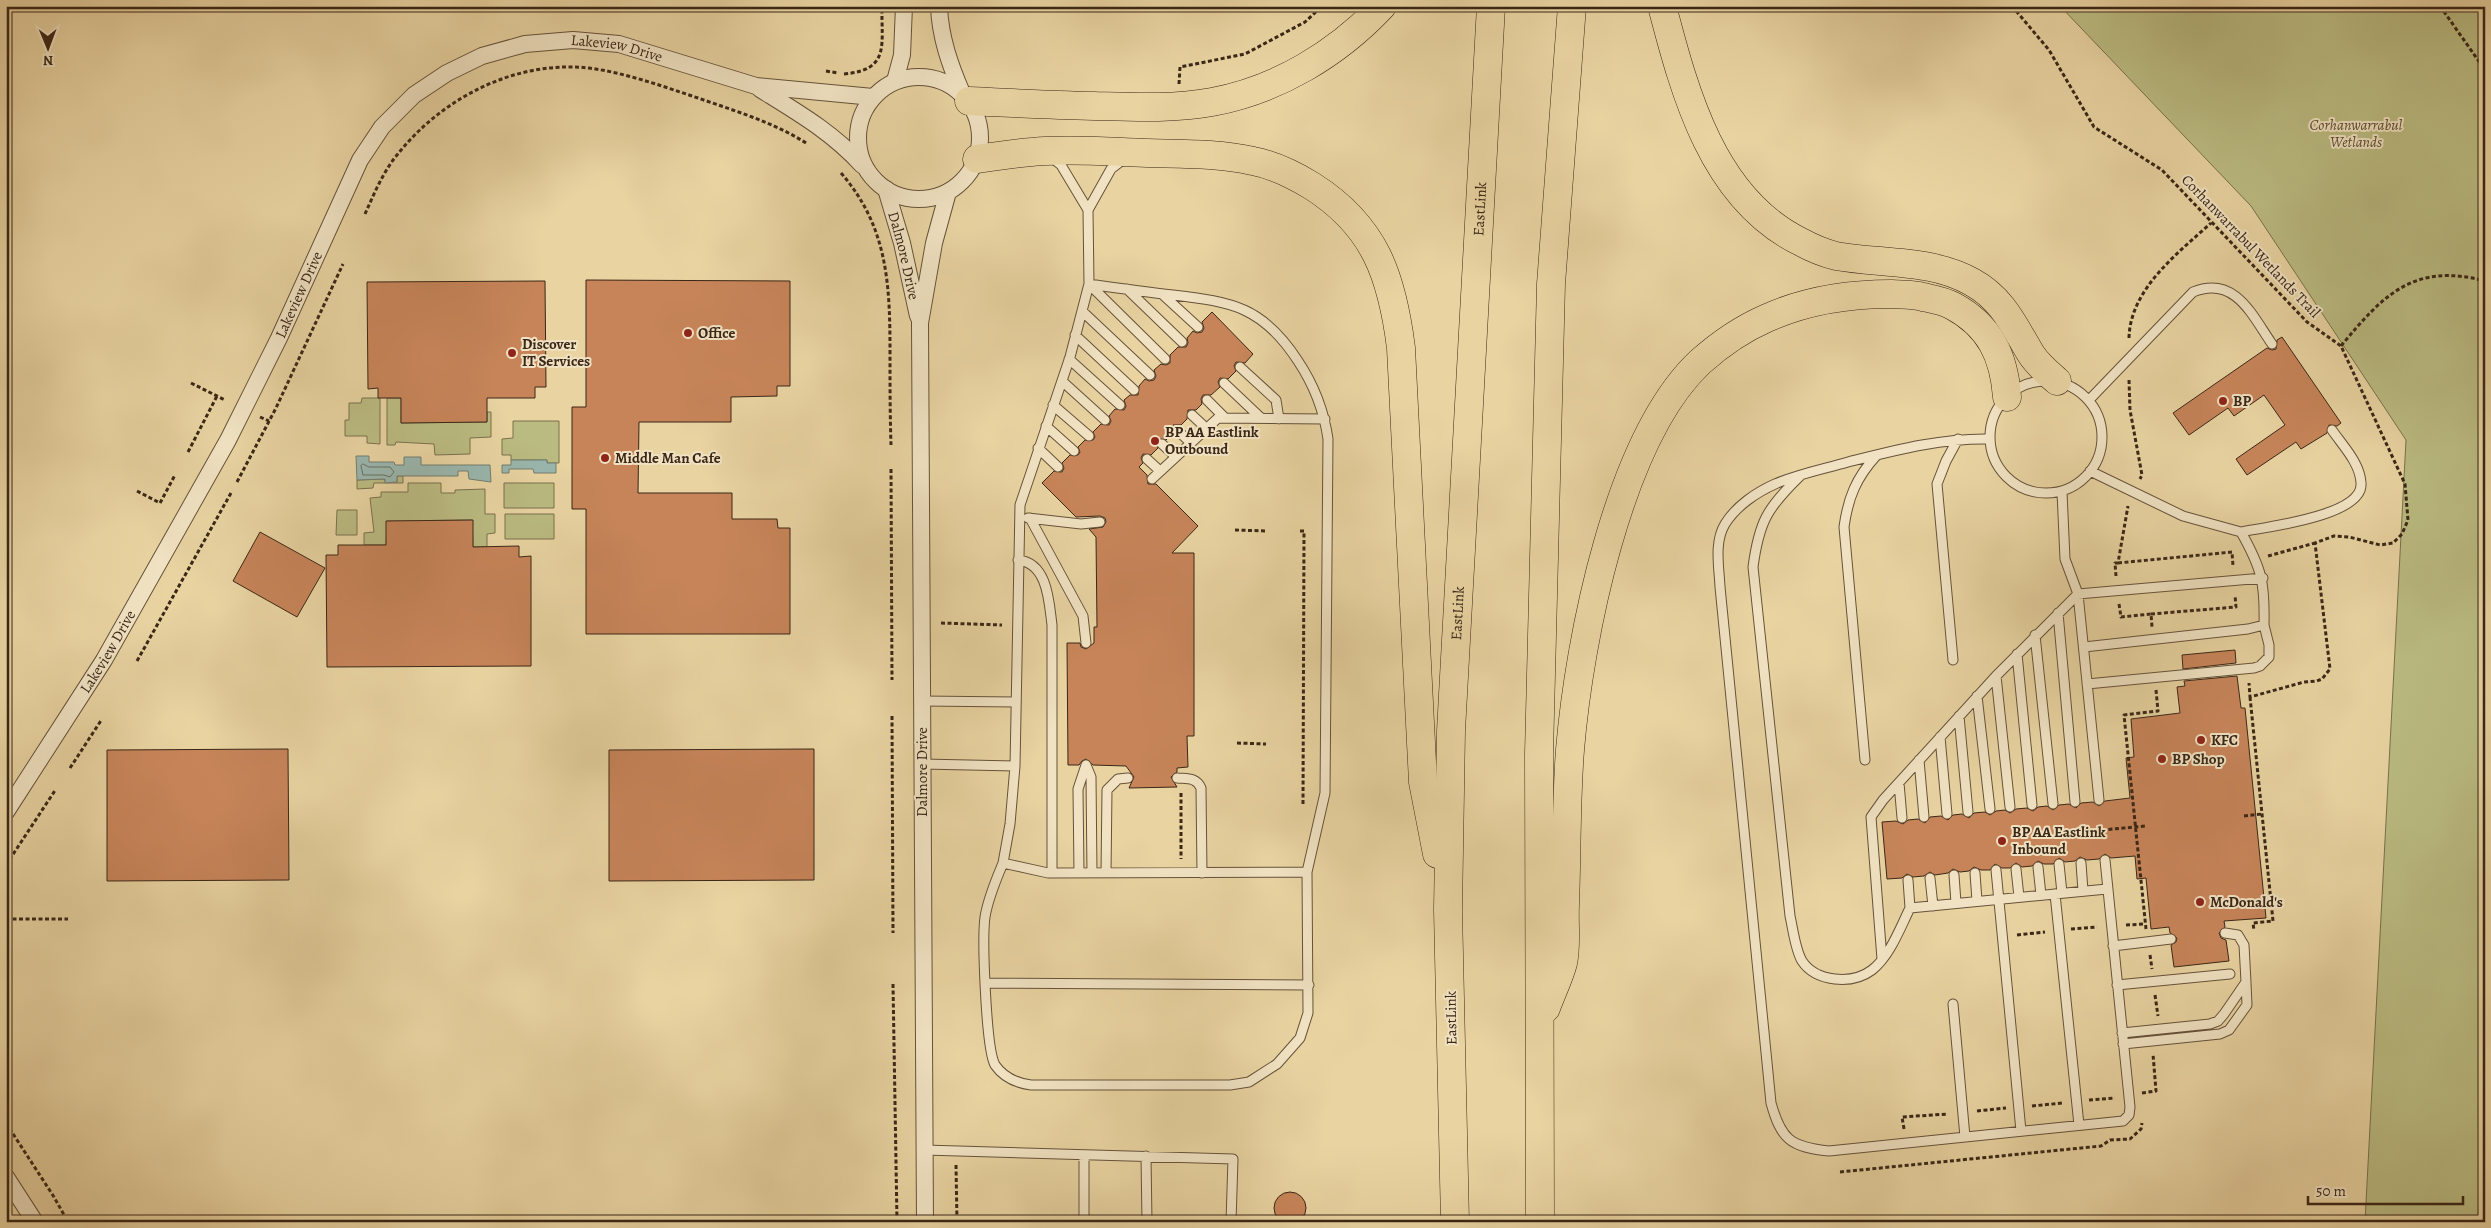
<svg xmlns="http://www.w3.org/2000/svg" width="2491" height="1228" font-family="Alegreya,serif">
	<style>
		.green { fill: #babb81; stroke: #7a714c }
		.water { fill: #99b6ad; stroke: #737d71 }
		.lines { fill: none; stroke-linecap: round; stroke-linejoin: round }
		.shore { stroke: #6a6e62; stroke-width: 1 }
		.building { fill: #c78459; stroke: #3a2717 }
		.service-casing { stroke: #66523a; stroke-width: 11 }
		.minor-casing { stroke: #66523a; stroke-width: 18 }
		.motorway-casing { stroke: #3a2717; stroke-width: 29 }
		.path { stroke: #3a2717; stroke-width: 3; stroke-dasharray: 4 2.5; stroke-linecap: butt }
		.service { stroke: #f0e2c2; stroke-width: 9 }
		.minor { stroke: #f0e2c2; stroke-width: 16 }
		.motorway { stroke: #e8d3a1; stroke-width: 28 }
		.poi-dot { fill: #8f2418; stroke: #f0e2c2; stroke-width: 2 }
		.labels { text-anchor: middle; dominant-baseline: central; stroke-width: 4; stroke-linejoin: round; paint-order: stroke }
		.street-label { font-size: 15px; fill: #3a2717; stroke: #f0e2c2 }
		.park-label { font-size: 15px; font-style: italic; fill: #5a4c32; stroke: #f0e2c2 }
		.poi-label { font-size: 15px; font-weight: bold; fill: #3a2717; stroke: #f0e2c2; text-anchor: start }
	</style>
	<rect width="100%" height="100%" fill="#e8d3a1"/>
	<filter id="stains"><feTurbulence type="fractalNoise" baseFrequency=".004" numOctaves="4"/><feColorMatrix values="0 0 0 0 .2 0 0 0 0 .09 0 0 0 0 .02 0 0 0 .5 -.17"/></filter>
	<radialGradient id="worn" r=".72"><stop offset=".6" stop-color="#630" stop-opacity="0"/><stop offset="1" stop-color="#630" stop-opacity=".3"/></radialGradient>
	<path class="green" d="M2060 6H2485V1222H2365L2406 440 2251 206Z
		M362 398H380V444L367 443V436H345V420H349V403H361Z
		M387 398H401V423L487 422V412H491V437L470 438V454L435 455 434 444 396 442 395 445H387Z
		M513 421H559V463H547V460H511V455H502V439L513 438Z
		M397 476H403V483H374L373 488 357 489V480L385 479V482H397Z
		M408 483H441V493H455V490L485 489V514H495V533L487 534V547H473L472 520 387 521 386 545H364V533L374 532 370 498 381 497V492H408Z
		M504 483H554V508H504Z
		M337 510H357V535H336Z
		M505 514H554V539H505Z"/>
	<path class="water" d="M356 456H369V462H394L395 465H404V457H421V465H490L491 482 469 479 468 471H458V476H397V482L385 483V479L357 480Z
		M511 460H547V463H556V473H534L533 469H509V473H502V465H511Z"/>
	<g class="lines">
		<path class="shore" d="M363 464 369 467H390L394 472 390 477 384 475H363L361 466Z"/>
	</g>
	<path class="building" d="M586 280 790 281V386H777V396L731 397V422H639L638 493H732V519H777L778 528H790V634H586V509H572V407H586Z
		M545 281 546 387H535V398H487V422L401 423V398H378V388L368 389 367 282Z
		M1212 312 1253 354 1245 363 1236 362 1234 366 1236 371 1228 379 1220 378 1218 382 1220 387 1211 395H1203L1201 399 1202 404 1196 410H1188L1187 419 1181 425H1173L1172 434 1166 440 1158 439 1156 443 1158 448 1151 455 1143 454 1141 458 1143 463 1139 467 1147 475 1148 484H1156L1198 526 1172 553H1194V736H1187L1188 767 1177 768V772L1171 777 1177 787 1129 788 1134 777 1126 766 1093 765 1086 759 1082 761 1079 765H1068L1067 643H1080L1081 647 1086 649 1094 643V627H1097L1096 537 1089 529 1103 527 1106 522 1105 518 1100 516 1076 517 1042 483 1054 471 1062 472 1064 468 1062 463 1070 455H1078L1080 452 1078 447 1085 440H1093L1095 437 1093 432 1101 424 1109 425 1111 421 1109 416 1115 409 1124 410 1126 406 1124 400 1130 395H1138L1139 386 1145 379 1149 381 1154 380 1156 376 1154 370 1161 364 1166 365 1170 363V355L1178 347H1186L1188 343 1187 338 1193 331 1197 333 1202 332 1204 328 1202 322Z
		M2282 337 2341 423 2337 426 2329 425 2327 433 2301 449 2296 442 2247 475 2236 459 2285 425 2264 395 2234 416 2228 408 2189 435 2173 413 2267 348 2272 350 2276 349 2277 340Z
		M473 520V547L519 546V557L531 556V666L327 667 326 555H338V545H386V521Z
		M260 532 325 568 297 617 233 581Z
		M2235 650 2236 663 2183 669 2182 655Z
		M2237 676 2241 708H2245L2266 918 2224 921 2225 927 2219 933 2221 938 2226 940 2229 961 2174 967 2171 945 2176 942 2177 938 2170 933 2169 927 2151 929 2146 878 2137 879 2135 856 2111 858 2105 854 2099 859 2087 860 2080 857 2075 861 2065 862 2059 858 2053 864H2044L2038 861 2032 866 2022 867 2016 863 2010 868H2002L1995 864 1990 870H1981L1974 867 1969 871 1960 872 1953 869 1948 873 1935 875 1930 872 1924 876 1913 877 1907 874 1902 878 1887 879 1882 822 1896 821 1903 824 1908 820 1918 819 1925 823 1930 817 1941 816 1948 820 1953 815 1962 814 1969 818 1974 813 1985 812 1990 815 1996 811 2005 810 2010 813 2016 809 2027 808 2033 811 2038 807 2047 806 2053 810 2059 805 2069 804 2076 808 2081 803 2093 802 2099 806 2105 801 2130 798 2126 758 2134 757 2131 719 2180 713 2177 687 2185 686 2184 681Z
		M288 749 289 880 107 881V750Z
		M814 749V880L609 881V750Z
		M1274 1208a16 16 0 1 1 32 0a16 16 0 1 1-32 0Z"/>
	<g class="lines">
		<g class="service-casing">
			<path id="service" d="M1051 157 1061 165 1088 210 1089 284 1070 357 1020 505 1015 766 1010 824 1003 863 1048 873 1307 872
				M1088 210 1111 169 1124 159
				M1089 284 1165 359
				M1127 289 1182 342
				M1162 294 1198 327
				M1082 311 1150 375
				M1075 335 1134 390
				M1069 359 1120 405
				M1240 367 1276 400 1279 419
				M1062 381 1105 420
				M1990 437a56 56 0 1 1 112 0a56 56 0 1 1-112 0Z
				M1224 383 1261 418
				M2090 399 2193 292C2235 275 2252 315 2272 344
				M1207 400 1224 417
				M1053 405 1089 436
				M1192 415 1206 428
				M1046 426 1074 451
				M1177 430 1191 443
				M1990 439C1941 438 1896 450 1848 462 1824 469 1798 474 1775 484 1757 492 1736 506 1725 524 1714 542 1719 566 1720 587L1771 1103C1781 1139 1790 1147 1829 1151L2123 1121 2129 1115 2130 1107 2105 860
				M1162 444 1176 457
				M1038 448 1058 467
				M1147 459 1160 471
				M1800 476C1767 508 1759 522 1753 567L1790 916C1793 929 1795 949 1802 961 1816 982 1852 985 1872 970 1890 956 1900 928 1910 908L2107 889
				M1152 479 1218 418 1325 419
				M1028 518 1081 524 1100 522
				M1030 518 1083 616 1086 643
				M2241 532C2265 527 2364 516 2361 483 2360 463 2343 446 2332 430
				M1018 560C1048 563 1049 602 1052 625V873
				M2058 613 2075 802
				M2035 635 2053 804
				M2084 647 2248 629 2264 625C2265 583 2262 569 2241 532L2183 516 2090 471
				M2017 654 2032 805
				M1953 660 1937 484 1946 461 1958 439
				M1996 676 2010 807
				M2087 684 2254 668 2260 666 2269 657V645L2264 625
				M1977 696 1990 809
				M922 701 1016 702
				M1959 716 1968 812
				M1940 737 1947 814
				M1865 760 1844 527C1848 498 1856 478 1876 456
				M1919 760 1924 817
				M922 764 1015 766
				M1086 765 1091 777 1092 873
				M1177 778C1187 779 1196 777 1201 788L1202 873
				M1899 783 1902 818
				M2099 800 2078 594 2263 578
				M1003 863C996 880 988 898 985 917 982 939 986 1049 995 1065 1004 1078 1016 1083 1031 1085H1230L1249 1082 1277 1064 1300 1038 1308 1013 1307 872 1325 793 1328 439C1324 411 1314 385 1298 361 1263 307 1233 302 1173 295 1145 292 1117 288 1089 284
				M2081 863 2083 891
				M2059 864 2062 893
				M2038 867 2041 895
				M2016 869 2019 897
				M1996 870 2021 1131
				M1079 873 1078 789 1086 765
				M1106 873 1107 790 1118 779 1128 778
				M1975 873 1977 901
				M1954 875 1956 903
				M1930 878 1933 906
				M1908 880 1910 908
				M2055 894 2079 1125
				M2113 946 2171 939
				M1882 959 1871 817 1883 800 1996 676 2078 594 2065 559 2062 492
				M986 983 1309 985
				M2117 985 2230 974
				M1953 1004 1965 1137
				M2122 1033 2210 1024 2218 1021 2224 1014 2246 982 2244 945 2238 935 2225 933
				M2123 1044 2220 1034 2229 1030 2247 1005 2246 983
				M924 1150 1233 1159 1231 1222
				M1084 1155V1222
				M1146 1156 1147 1222"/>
		</g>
		<g class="minor-casing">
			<g id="minor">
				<path d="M939 6C940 37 950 65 962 93"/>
				<circle cx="919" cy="138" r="61"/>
				<path d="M895 81 902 55 904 6"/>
				<path d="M760 89C797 112 832 132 862 165"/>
				<path id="s1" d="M886 189 902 243 918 316"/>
				<path id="s2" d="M6 812 104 660 228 440 279 338 360 160 382 127 414 95 447 73 482 56 525 44 573 40 619 44 756 86 873 97"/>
				<path d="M6 1177 35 1222"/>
				<path d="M925 1222 920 323 934 243 948 192"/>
			</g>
		</g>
		<g class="motorway-casing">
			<g id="motorway">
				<path d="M1662 6C1685 94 1713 199 1801 242 1812 248 1824 253 1836 256 1881 264 1931 259 1972 282 2003 299 2014 326 2031 354 2038 365 2048 373 2057 381"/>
				<path d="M969 101C1010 103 1052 105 1094 106 1133 107 1173 109 1212 102 1277 90 1337 54 1382 6"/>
				<path d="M977 159C1000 156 1022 152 1045 151 1079 149 1113 152 1147 153 1182 154 1218 153 1253 161 1274 165 1294 175 1312 186 1375 226 1392 276 1401 348L1423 782 1437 854"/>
				<path d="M1546 1008C1551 994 1559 978 1563 963 1567 946 1564 923 1565 905 1567 853 1566 801 1570 750 1579 641 1618 439 1700 362 1719 345 1744 328 1767 318 1807 300 1847 294 1891 294 1902 295 1912 294 1923 297 1932 299 1944 301 1953 306 1990 326 2004 356 2007 397"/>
				<path id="s3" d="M1455 1222 1448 910 1451 731 1491 6"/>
				<path d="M1540 1222 1539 753 1551 284 1572 6"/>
			</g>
		</g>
		<path class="path" d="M2012 6 2049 50 2094 127 2162 170 2307 322 2341 346 2405 484 2408 520 2402 534 2393 543 2380 545 2349 537 2334 536 2315 543 2330 669 2322 679 2317 681 2304 682 2250 697 2249 683
			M2440 6 2485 70
			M826 71 838 73
			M844 74C891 70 881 44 882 6
			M1179 84 1180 67 1245 54 1305 22 1322 6
			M841 173C888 227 890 285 890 353 890 384 890 415 891 445
			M365 214C374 194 383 172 397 155 442 98 515 60 589 68 626 73 662 86 698 98 735 111 773 122 806 143
			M2129 338C2130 289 2178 253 2211 223
			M2341 346C2383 295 2414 262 2485 281
			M2129 380 2130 410 2142 475 2140 479
			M191 383 225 400
			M260 417 269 421
			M188 452 217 396
			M891 469 892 680
			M237 482 276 408 343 264
			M137 491 160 503 175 475
			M1235 530 1267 531
			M1300 531H1304L1303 804
			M2268 556 2315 543
			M2118 563 2232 552 2233 566
			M2116 576 2115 563H2118L2128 506
			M2119 604 2121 617 2151 614 2152 627
			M2151 614 2236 607 2235 595
			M941 623 1002 625
			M137 661 231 493
			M2250 697 2273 921 2253 923 2254 931
			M892 716 893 933
			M1237 743 1266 744
			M70 768 102 719
			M1181 793V859
			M2244 816 2262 814
			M2102 830 2146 826
			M6 865 56 789
			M6 919H68
			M2126 925 2145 924
			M2071 929 2097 927
			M2146 929 2124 715 2158 711 2156 690
			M2017 935 2045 932
			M2150 955 2152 969
			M893 984 897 1222
			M2155 995 2158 1016
			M2142 1093 2156 1091 2153 1054
			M2089 1100 2115 1098
			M2032 1106 2063 1103
			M1977 1111 2006 1108
			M6 1123 54 1197 68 1222
			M1904 1129 1902 1117 1948 1114
			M956 1165 957 1222
			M1840 1172 2101 1146 2110 1140 2130 1139 2141 1129 2142 1123"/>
		<use href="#service" class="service"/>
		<use href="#minor" class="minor"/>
		<use href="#motorway" class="motorway"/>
	</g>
	<g class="poi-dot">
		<circle cx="688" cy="333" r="5"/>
		<circle cx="512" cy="353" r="5"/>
		<circle cx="2223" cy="401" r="5"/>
		<circle cx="1155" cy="441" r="5"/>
		<circle cx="605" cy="458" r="5"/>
		<circle cx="2201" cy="740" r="5"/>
		<circle cx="2162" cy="759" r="5"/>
		<circle cx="2002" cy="841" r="5"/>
		<circle cx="2200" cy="902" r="5"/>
	</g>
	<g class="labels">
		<g class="street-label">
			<text stroke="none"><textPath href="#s2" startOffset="1044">Lakeview Drive</textPath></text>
			<text stroke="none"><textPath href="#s3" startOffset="1014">EastLink</textPath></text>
			<text transform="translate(2251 246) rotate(46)">Corhanwarrabul Wetlands Trail</text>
			<text stroke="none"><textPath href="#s1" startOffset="69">Dalmore Drive</textPath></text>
			<text stroke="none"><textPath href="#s2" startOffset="595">Lakeview Drive</textPath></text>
			<text stroke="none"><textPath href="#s3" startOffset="609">EastLink</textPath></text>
			<text stroke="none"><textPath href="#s2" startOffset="190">Lakeview Drive</textPath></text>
			<text transform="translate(922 772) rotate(-90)">Dalmore Drive</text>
			<text transform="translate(1451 1018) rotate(-91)">EastLink</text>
		</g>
		<g class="park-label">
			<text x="2356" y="125">Corhanwarrabul<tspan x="2356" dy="17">Wetlands</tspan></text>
		</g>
		<g class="poi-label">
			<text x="698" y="333">Office</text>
			<text x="522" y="344">Discover<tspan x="522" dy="17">IT Services</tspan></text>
			<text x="2233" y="401">BP</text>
			<text x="1165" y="432">BP AA Eastlink<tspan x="1165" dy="17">Outbound</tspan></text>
			<text x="615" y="458">Middle Man Cafe</text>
			<text x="2211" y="740">KFC</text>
			<text x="2172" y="759">BP Shop</text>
			<text x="2012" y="832">BP AA Eastlink<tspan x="2012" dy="17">Inbound</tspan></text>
			<text x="2210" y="902">McDonald's</text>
		</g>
	</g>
	<rect width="2491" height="1228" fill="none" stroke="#e8d3a1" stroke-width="25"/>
	<rect x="8" y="8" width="2476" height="1213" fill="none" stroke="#3a2717" stroke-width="2.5"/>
	<rect x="12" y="12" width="2466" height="1203" fill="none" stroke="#3a2717"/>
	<g transform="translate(48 48) rotate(179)" stroke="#f0e2c2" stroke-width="4" paint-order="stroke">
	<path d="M0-4L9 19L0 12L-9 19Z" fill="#3a2717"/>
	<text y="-8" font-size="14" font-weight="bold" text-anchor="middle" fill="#3a2717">N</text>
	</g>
	<path d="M2308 1196v8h155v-8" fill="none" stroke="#3a2717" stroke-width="2.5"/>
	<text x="2316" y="1196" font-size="15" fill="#3a2717" stroke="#f0e2c2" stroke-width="4" paint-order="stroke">50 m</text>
	<rect width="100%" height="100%" filter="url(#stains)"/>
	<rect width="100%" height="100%" fill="url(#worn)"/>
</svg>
